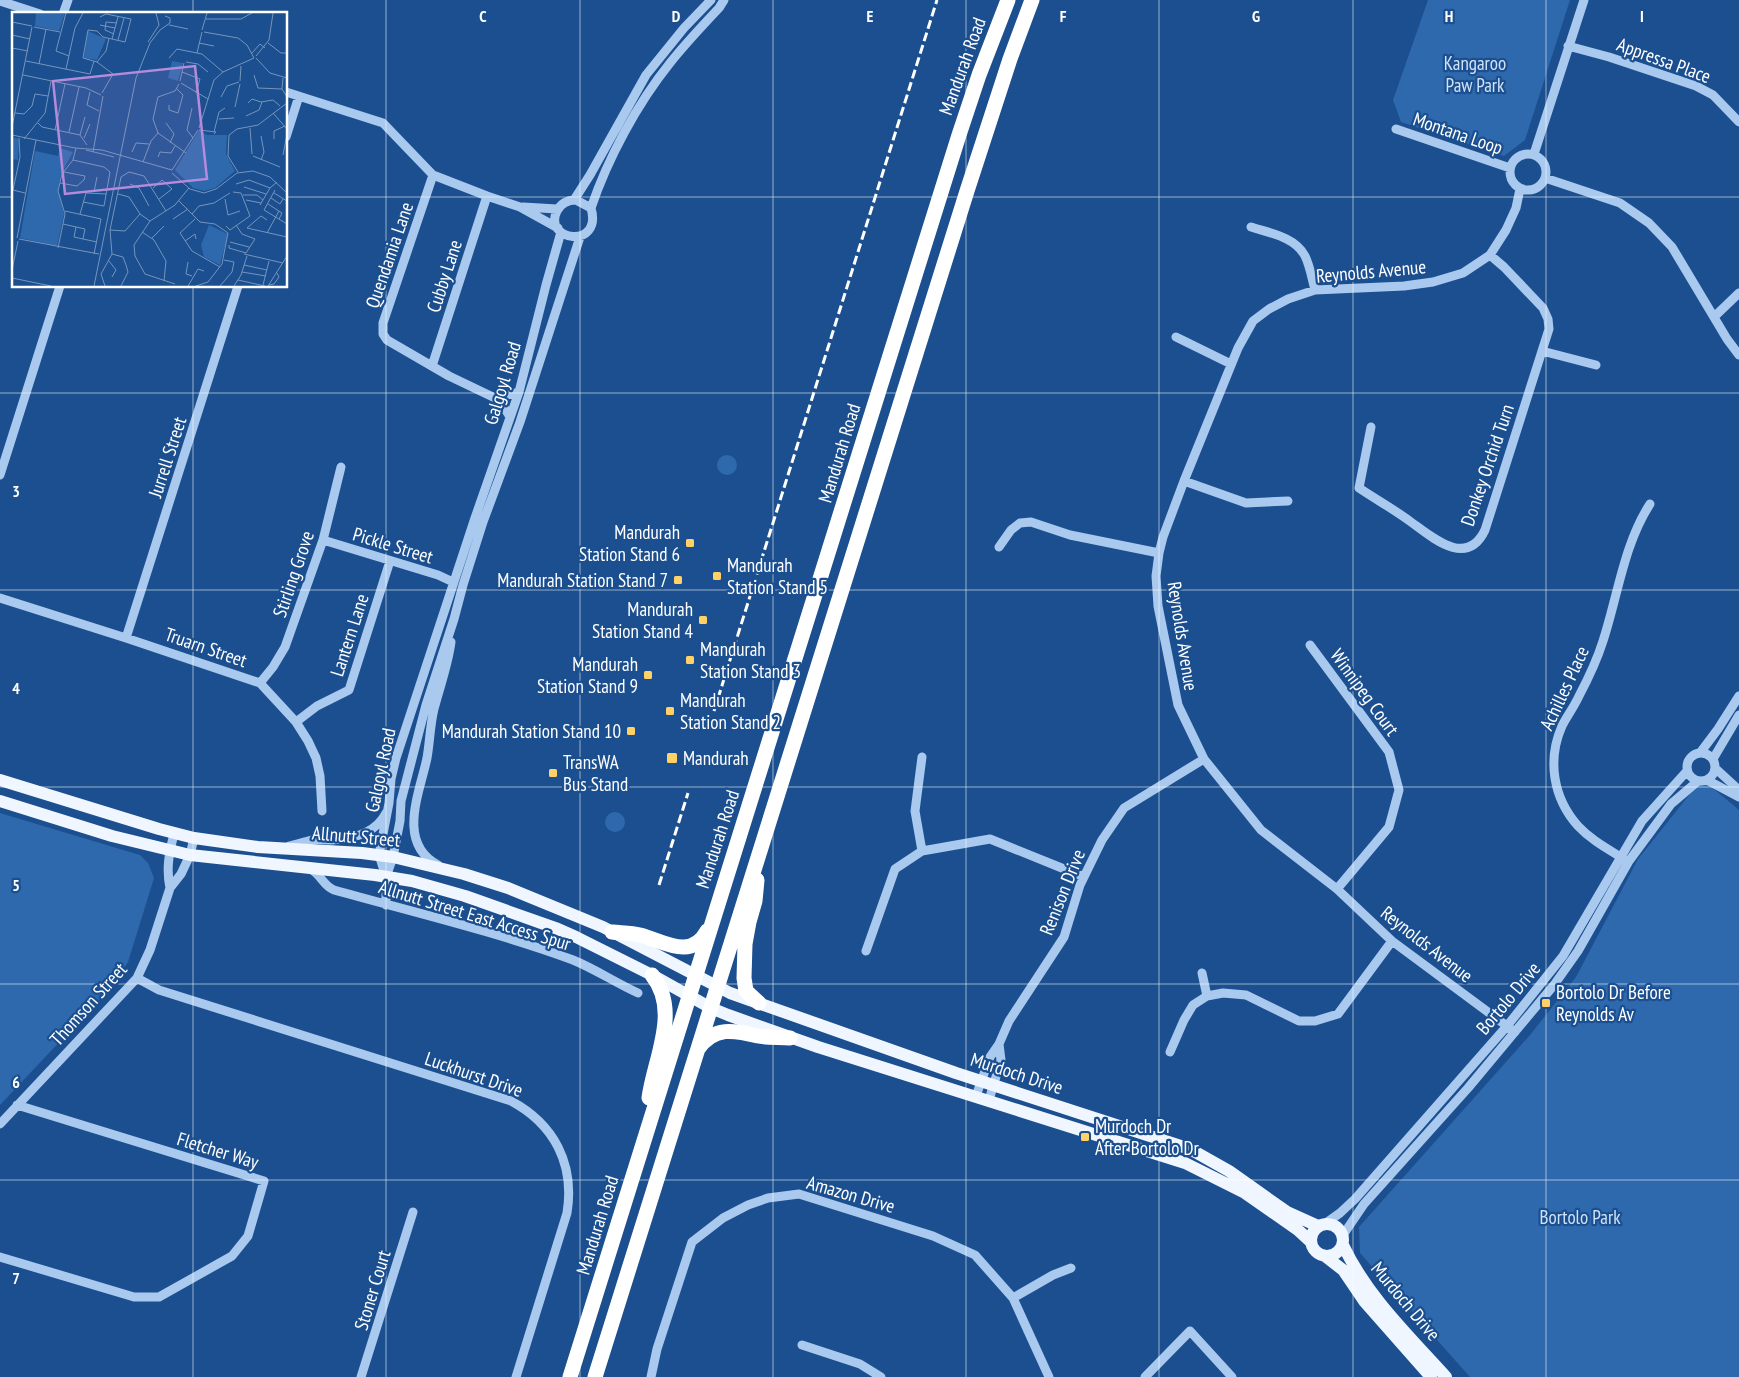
<svg xmlns="http://www.w3.org/2000/svg" width="1739" height="1377" font-family="'PT Sans Narrow',sans-serif">
	<style>
		.green { fill: #2e69ad }
		.lines { fill: none; stroke-linecap: round; stroke-linejoin: round }
		.minor { stroke: #a9c9ee; stroke-width: 9 }
		.major { stroke: #f0f6ff; stroke-width: 12 }
		.highway { stroke: #fff; stroke-width: 15 }
		.rail { stroke: #fff; stroke-width: 3; stroke-dasharray: 9 4; stroke-linecap: butt }
		.grid { fill: none; stroke: #fff; stroke-width: 1; stroke-opacity: 0.55 }
		.poi-dot { fill: #ffd166; stroke: #1b4f8f; stroke-width: 2 }
		.labels { text-anchor: middle; dominant-baseline: central; stroke-width: 4.5; stroke-linejoin: round; paint-order: stroke }
		.street-label { font-size: 19px; fill: #fff; stroke: #1b4f8f }
		.park-label { font-size: 19px; fill: #cfe3fa; stroke: #1b4f8f }
		.poi-label { font-size: 19px; fill: #fff; stroke: #1b4f8f; text-anchor: start }
		.inset-road { fill: none; stroke: #7695bc; stroke-width: 1 }
		.view { fill: #b68bdc; fill-opacity: 0.15; stroke: #b68bdc; stroke-width: 2.5 }
		.inset-edge { fill: none; stroke: #fff; stroke-width: 2.5 }
		.grid-label { font-size: 16px; text-anchor: middle; font-weight: bold; fill: #fff; stroke: #1b4f8f; stroke-width: 4.5; stroke-linejoin: round; paint-order: stroke }
	</style>
	<rect width="100%" height="100%" fill="#1b4f8f"/>
	<path class="green" d="M1428 0H1570L1525 140 1504 156 1401 122 1393 100Z
		M717 465a10 10 0 1 1 20 0a10 10 0 1 1-20 0Z
		M1702 779 1739 810V1377H1470L1360 1253 1359 1227 1530 1035 1576 977 1638 859Z
		M605 822a10 10 0 1 1 20 0a10 10 0 1 1-20 0Z
		M0 813 140 855 148 863 154 878 128 962 115 983 0 1105Z"/>
	<g class="lines">
		<path class="minor" d="M0 1 40 14
			M63 14 68 0
			M1568 46 1609 57 1696 86 1713 95 1739 122
			M286 92 383 123 433 175 487 196 520 207 558 228
			M1396 129 1510 168
			M286 137 299 96
			M1510 172a18 18 0 1 1 36 0a18 18 0 1 1-36 0Z
			M1534 154 1584 0
			M433 175 383 323V334L387 340 449 376 495 398 519 392
			M1545 178 1620 203 1649 223 1672 247 1727 339 1739 355
			M574 200 590 175 646 75 684 28 711 0
			M576 200 591 208C603 250 542 241 557 211 561 203 568 200 576 200Z
			M523 207 557 209
			M591 208C608 158 637 104 670 63 685 44 702 26 719 8L724 0
			M1251 227C1270 233 1295 237 1305 256 1310 266 1312 279 1315 290
			M1714 317 1739 293
			M1176 337 1231 364
			M1542 351 1596 365
			M432 366 487 196
			M499 399 510 417
			M1371 427 1359 488C1377 500 1395 510 1411 522 1433 538 1467 568 1485 530L1549 329 1548 319 1543 308 1504 267 1490 255
			M0 475 60 286
			M1184 481 1246 503 1288 501
			M323 540 438 575 453 582
			M999 547 1011 530 1020 523 1031 522 1070 535 1159 553
			M0 598 126 638 260 683 296 722 308 741 316 758 320 776 322 811
			M126 638 238 286
			M1310 645 1389 752 1399 790 1389 827 1337 889
			M260 683 273 667 285 647 323 540 341 467
			M296 722 317 706 349 690 390 561
			M1687 767a14 14 0 1 1 28 0a14 14 0 1 1-28 0Z
			M1700 753 1718 729 1739 696
			M922 757 915 811 922 851
			M1713 759 1739 715
			M1715 768 1739 790
			M1707 780 1739 797
			M289 846C297 844 304 842 312 840 319 839 325 840 332 840 353 839 376 833 386 813
			M1624 859C1608 849 1591 840 1578 826 1553 798 1547 760 1562 726 1567 716 1574 707 1579 696 1588 679 1597 660 1603 641 1618 595 1624 544 1650 504
			M438 865C396 843 420 792 427 758 430 741 430 725 434 709 440 686 448 665 451 642
			M310 869C321 874 323 886 334 890 413 912 497 932 573 960 595 969 616 983 638 993
			M386 877 379 855 389 803 391 779 396 758 475 518 519 392 546 285 561 232
			M170 888C166 869 169 853 174 834
			M386 905V877L393 857 400 821 401 801 426 705 454 619 463 585 483 522 520 422 580 237
			M866 951 895 869 922 851 990 839 1084 877
			M1202 973 1207 996
			M137 978 159 990 511 1101C554 1124 575 1164 567 1213L516 1377
			M1515 1032 1392 941 1337 889 1261 830 1204 759 1178 705 1158 606 1156 576 1159 553 1163 537 1184 481 1238 348 1253 321 1269 309 1288 299 1315 290 1404 286 1433 282 1463 273 1490 255 1506 230 1516 208 1520 189
			M1170 1052 1184 1020 1193 1005 1207 996 1223 993 1246 995 1299 1021H1315L1338 1014 1392 941
			M976 1096 990 1057 999 1044 1009 1021 1064 937 1080 885 1102 840 1124 808 1204 759
			M989 1100 1001 1060 999 1044
			M0 1124 137 978 150 950 170 888 181 874 190 855 194 838
			M1326 1223 1340 1213 1355 1199 1507 1026 1563 956 1642 821 1687 771
			M1343 1235 1364 1204 1468 1088 1554 985 1578 951 1629 861 1671 804 1698 781
			M0 1257 134 1297H159L232 1256 248 1236 264 1181 17 1105
			M1013 1298 1053 1275 1071 1268
			M802 1345 860 1364 881 1377
			M361 1377 413 1212
			M651 1377 657 1349 692 1242 723 1218 748 1205 768 1198 799 1194 933 1236 975 1255 1013 1298 1049 1377
			M1145 1377 1190 1331 1232 1377"/>
		<path class="major" d="M0 780 159 829 194 838 258 847 362 853 393 857 464 874 508 888 603 927 730 993 956 1073 1190 1149 1229 1171 1287 1212 1318 1226
			M0 801 112 836 190 855 375 875 412 881 465 896 558 929 576 937 652 975 711 1008 728 1015 818 1047 1185 1163 1245 1193 1298 1230 1311 1242
			M1311 1240a16 16 0 1 1 32 0a16 16 0 1 1-32 0Z
			M1343 1245C1367 1296 1408 1335 1446 1377
			M1325 1256 1343 1270 1364 1301 1431 1377"/>
		<path class="highway" d="M757 880 755 901 749 922 745 944 744 978 746 991 759 1003
			M612 932C621 933 631 933 640 935 663 941 691 961 707 931
			M698 1049C714 1026 734 1030 758 1036 768 1038 780 1037 790 1038
			M649 1098C654 1059 681 1011 652 975
			M570 1377 959 135 979 75 1008 0
			M595 1377 967 191 1010 59 1032 0"/>
		<path class="rail" d="M714 711 937 0
			M659 885 688 793"/>
	</g>
	<path class="grid" d="M193 0V14M386 0V1377M580 0V1377M773 0V1377M966 0V1377M1159 0V1377M1353 0V1377M1546 0V1377M0 197H14M286 197H1739M193 286V1377M0 393H1739M0 590H1739M0 787H1739M0 984H1739M0 1180H1739"/>
	<g class="poi-dot">
		<rect x="685" y="538" width="10" height="10" rx="2.5"/>
		<rect x="712" y="571" width="10" height="10" rx="2.5"/>
		<rect x="673" y="575" width="10" height="10" rx="2.5"/>
		<rect x="698" y="615" width="10" height="10" rx="2.5"/>
		<rect x="685" y="655" width="10" height="10" rx="2.5"/>
		<rect x="643" y="670" width="10" height="10" rx="2.5"/>
		<rect x="665" y="706" width="10" height="10" rx="2.5"/>
		<rect x="626" y="726" width="10" height="10" rx="2.5"/>
		<rect x="666" y="752" width="12" height="12" rx="2.5"/>
		<rect x="548" y="768" width="10" height="10" rx="2.5"/>
		<rect x="1541" y="998" width="10" height="10" rx="2.5"/>
		<rect x="1080" y="1132" width="10" height="10" rx="2.5"/>
	</g>
	<g class="labels">
		<g class="street-label">
			<text transform="translate(1664 60) rotate(20)">Appressa Place</text>
			<text transform="translate(962 66) rotate(-70)">Mandurah Road</text>
			<text transform="translate(1458 133) rotate(19)">Montana Loop</text>
			<text transform="translate(389 255) rotate(-71)">Quendamia Lane</text>
			<text transform="translate(1371 271) rotate(-5)">Reynolds Avenue</text>
			<text transform="translate(444 276) rotate(-72)">Cubby Lane</text>
			<text transform="translate(502 383) rotate(-73)">Galgoyl Road</text>
			<text transform="translate(839 453) rotate(-73)">Mandurah Road</text>
			<text transform="translate(167 457) rotate(-72)">Jurrell Street</text>
			<text transform="translate(1487 465) rotate(-71)">Donkey Orchid Turn</text>
			<text transform="translate(393 545) rotate(17)">Pickle Street</text>
			<text transform="translate(293 574) rotate(-71)">Stirling Grove</text>
			<text transform="translate(349 635) rotate(-72)">Lantern Lane</text>
			<text transform="translate(1183 636) rotate(81)">Reynolds Avenue</text>
			<text transform="translate(206 647) rotate(19)">Truarn Street</text>
			<text transform="translate(1564 688) rotate(-65)">Achilles Place</text>
			<text transform="translate(1365 692) rotate(54)">Winnipeg Court</text>
			<text transform="translate(380 770) rotate(-78)">Galgoyl Road</text>
			<text transform="translate(356 836) rotate(5)">Allnutt Street</text>
			<text transform="translate(717 839) rotate(-72)">Mandurah Road</text>
			<text transform="translate(1062 892) rotate(-68)">Renison Drive</text>
			<text transform="translate(475 915) rotate(17)">Allnutt Street East Access Spur</text>
			<text transform="translate(1427 944) rotate(38)">Reynolds Avenue</text>
			<text transform="translate(1508 998) rotate(-50)">Bortolo Drive</text>
			<text transform="translate(88 1004) rotate(-48)">Thomson Street</text>
			<text transform="translate(1017 1073) rotate(18)">Murdoch Drive</text>
			<text transform="translate(474 1074) rotate(19)">Luckhurst Drive</text>
			<text transform="translate(218 1150) rotate(17)">Fletcher Way</text>
			<text transform="translate(851 1194) rotate(16)">Amazon Drive</text>
			<text transform="translate(597 1225) rotate(-73)">Mandurah Road</text>
			<text transform="translate(372 1290) rotate(-73)">Stoner Court</text>
			<text transform="translate(1406 1301) rotate(50)">Murdoch Drive</text>
		</g>
		<g class="park-label">
			<text x="1475" y="63">Kangaroo<tspan x="1475" dy="22">Paw Park</tspan></text>
			<text x="1580" y="1217">Bortolo Park</text>
		</g>
		<g class="poi-label">
			<text x="680" y="532" text-anchor="end">Mandurah<tspan x="680" dy="22">Station Stand 6</tspan></text>
			<text x="727" y="565">Mandurah<tspan x="727" dy="22">Station Stand 5</tspan></text>
			<text x="668" y="580" text-anchor="end">Mandurah Station Stand 7</text>
			<text x="693" y="609" text-anchor="end">Mandurah<tspan x="693" dy="22">Station Stand 4</tspan></text>
			<text x="700" y="649">Mandurah<tspan x="700" dy="22">Station Stand 3</tspan></text>
			<text x="638" y="664" text-anchor="end">Mandurah<tspan x="638" dy="22">Station Stand 9</tspan></text>
			<text x="680" y="700">Mandurah<tspan x="680" dy="22">Station Stand 2</tspan></text>
			<text x="621" y="731" text-anchor="end">Mandurah Station Stand 10</text>
			<text x="683" y="758">Mandurah</text>
			<text x="563" y="762">TransWA<tspan x="563" dy="22">Bus Stand</tspan></text>
			<text x="1556" y="992">Bortolo Dr Before<tspan x="1556" dy="22">Reynolds Av</tspan></text>
			<text x="1095" y="1126">Murdoch Dr<tspan x="1095" dy="22">After Bortolo Dr</tspan></text>
		</g>
	</g>
	<g transform="translate(12 12)">
		<rect width="275" height="275" fill="#1b4f8f"/>
		<path d="M24 1H53L47 19 23 14ZM76 19 94 27 85 48 72 46ZM160 49 171 51 166 69 156 66ZM187 118 195 123H215L214 142 223 159 203 176 192 179 181 176 163 158ZM0 125 7 127 6 148 0 147ZM48 136 61 140 49 162 46 178 52 202 45 234 8 226 23 139 46 144ZM197 213 216 222 208 253 192 245 189 233Z" fill="#2e69ad"/>
		<path class="inset-road" d="M54 1 44 39 57 44M194 7H229L240 1M0 10 20 14M88 13 103 16M157 13 176 17M22 15 48 20M190 18 195 1M85 19 91 25 113 30 119 7 94 2 88 5M85 19 76 18 71 46 85 50 101 62M192 20 226 26 235 33 242 46M102 22 93 18 94 10 105 11M0 23 18 27M100 27 106 5M106 28 112 6M136 30 147 13 144 1M187 31 202 34M256 31 269 41H275M0 36 16 39M185 41 190 20M240 41 248 32 253 36M244 44 257 28 261 1M157 46 165 37 190 42 211 60M244 46 258 61 275 66M14 49 78 62 82 49M85 50 94 39 97 26M174 50 186 52 196 60M27 52 34 17M54 57 63 16 71 1M170 60 188 67 184 81M11 63 74 76 89 83M242 63 246 76 270 77M271 66 270 77 275 85M168 69 172 51M228 69 229 54M169 71 196 87M167 72 163 79 146 85 141 107 146 121 174 141M78 80 75 93 87 99M90 81 101 62M209 85 215 74 227 70M236 91 240 87 249 90 261 88 268 94M157 93V98L166 101 171 83 165 77M223 95 228 72M180 96 175 118 181 126M3 101 12 102 20 94 23 82 36 84M261 101 275 117M234 104 247 98 250 90M207 107 222 106M26 111 30 115 68 123 75 133M154 111 162 122 158 131M0 115 20 15M187 116 202 68 211 60 242 46M238 116 240 142M43 118 53 72M187 118 204 120 202 122M57 120 67 75M202 120 207 100 213 96M0 123 63 136 90 138 160 158M68 123 73 105M249 124 252 140 249 148M7 126 8 145 1 178 13 181M72 126 78 112M12 127 33 101 39 69M262 127V119L273 114M74 138 102 145M81 140 91 84M120 140 124 131 137 132M271 143 275 122M241 144 268 155M146 145 148 140 159 141 163 134M61 148 92 155 98 160 92 194 71 190M131 150 139 129 146 121M160 158 186 118M226 160 216 144 217 123 225 117 246 113 275 91M160 161 178 177 192 181 204 177 225 161 241 159 258 165 275 181M48 171 65 174 72 168 73 164 52 160M118 172 127 176 137 194M224 172 237 168 258 176 265 170M232 175 254 182M141 176 150 168 160 177 147 187M263 178 252 198 275 212M82 180 85 165M262 181 275 189M106 182 117 185 128 202 138 209M231 183H245L251 188M259 186 268 192 271 187M213 187 216 203 228 199M234 188 249 191M167 189 188 210 203 212 216 221 210 252 196 270 184 274M256 192 270 201 267 207M248 193 258 176M53 199 89 207 82 242M68 202 74 181 94 182M180 202 187 194 202 191 218 181M161 207 176 197M183 207 168 221 180 239 208 255M255 208 249 204 235 216 275 225M51 212 73 217 71 227 85 230M214 214 218 218 238 204 229 181 221 180M64 215 62 225 71 227M98 218 113 219 128 202M130 220 142 228 154 249 152 269M255 221 267 199M5 226 24 128M140 226 152 214M7 227 87 242M173 229 183 222 184 227M218 230 237 235M217 233V236L234 241 243 227 230 222 224 213M46 236 53 202 46 179 50 162 61 148 64 136M100 242 111 245 114 253 116 260 109 274M232 242 271 251M97 249 104 258 100 265M176 250 174 262 180 264M232 253 255 258M0 258 6 229M230 260 254 264M0 266 39 274M226 268 253 274M163 272 133 262 123 244 122 233 138 209 163 193 177 176M251 273 257 249M257 273 262 272 267 265 265 261M82 274 124 66 138 31 148 18 158 11V6L153 4M93 274 89 262 100 242 98 218 109 165 117 160 132 164 154 199M176 274 186 257 192 259M208 274 220 260 222 250 212 248M222 274 229 263 235 244M256 274 275 244"/>
		<path class="view" d="M183 54 195 167 53 182 41 69Z"/>
		<rect width="275" height="275" class="inset-edge"/>
	</g>
	<g class="grid-label">
		<text x="483" y="22">C</text>
		<text x="676" y="22">D</text>
		<text x="870" y="22">E</text>
		<text x="1063" y="22">F</text>
		<text x="1256" y="22">G</text>
		<text x="1449" y="22">H</text>
		<text x="1642" y="22">I</text>
		<text x="16" y="497">3</text>
		<text x="16" y="694">4</text>
		<text x="16" y="891">5</text>
		<text x="16" y="1088">6</text>
		<text x="16" y="1284">7</text>
	</g>
</svg>
